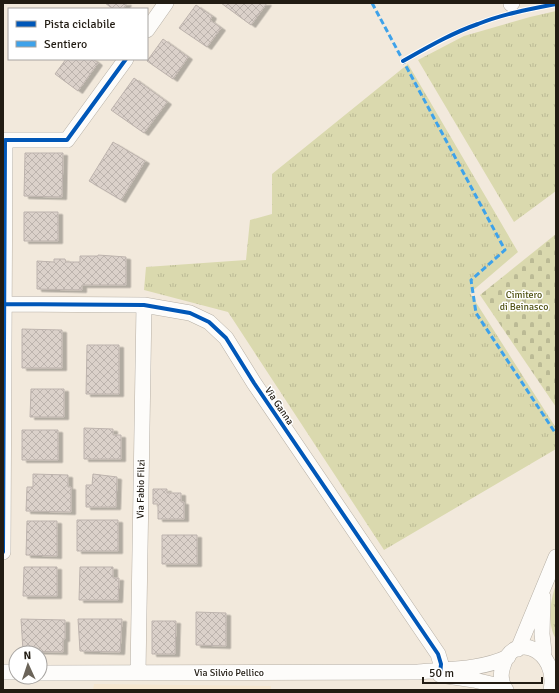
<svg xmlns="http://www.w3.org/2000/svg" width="559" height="693" font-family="Signika,sans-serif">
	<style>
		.built { fill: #f5e6cf }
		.grass { fill: url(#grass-tufts) }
		.cemetery { fill: url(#cemetery-stones) }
		.building { fill: url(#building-cross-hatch); stroke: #bdb3ad; filter: url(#shadow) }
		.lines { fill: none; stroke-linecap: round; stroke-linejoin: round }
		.street-casing { stroke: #b7b0a6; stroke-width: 16 }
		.street { stroke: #fdfcfa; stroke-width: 15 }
		.quiet { stroke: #3ea2ea; stroke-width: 3; stroke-dasharray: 6 3; stroke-linecap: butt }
		.cycleway-casing { stroke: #fff; stroke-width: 6 }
		.cycleway { stroke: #0057b8; stroke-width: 4 }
		.labels { text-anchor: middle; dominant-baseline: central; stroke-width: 3; stroke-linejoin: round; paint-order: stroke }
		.park-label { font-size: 10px; fill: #505213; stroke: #fff }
		.street-label { font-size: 10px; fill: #221c13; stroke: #fff }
	</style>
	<defs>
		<pattern id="grass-tufts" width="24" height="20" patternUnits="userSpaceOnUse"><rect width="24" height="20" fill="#dad9ae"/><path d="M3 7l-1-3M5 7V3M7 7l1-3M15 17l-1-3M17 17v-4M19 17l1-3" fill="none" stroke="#bbba95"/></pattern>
		<pattern id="cemetery-stones" width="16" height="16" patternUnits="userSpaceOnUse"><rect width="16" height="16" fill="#dad9ae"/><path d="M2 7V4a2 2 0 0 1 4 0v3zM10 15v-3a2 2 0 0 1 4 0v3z" fill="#bbba95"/></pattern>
		<pattern id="building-cross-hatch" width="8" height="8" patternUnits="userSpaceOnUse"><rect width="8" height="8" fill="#dbd1ca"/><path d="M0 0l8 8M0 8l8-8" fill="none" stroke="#bcb3ad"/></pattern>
		<filter id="shadow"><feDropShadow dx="4.5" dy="2.5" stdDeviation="0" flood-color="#0004"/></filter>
	</defs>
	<rect width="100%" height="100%" fill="#f2e9dc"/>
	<path class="built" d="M94 684 271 686V690H93Z"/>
	<path class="grass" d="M556 11V191L514 222 418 60 464 36 530 17Z
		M408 64 518 252 470 293 556 428V449L384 550 228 312 144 290 146 267 246 260 250 220 272 214V174Z
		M556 585V639C547 626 550 599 556 585Z"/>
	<path class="cemetery" d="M556 234V407L480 295Z"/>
	<path class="building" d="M105 3H127L123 9H113Z
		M221 3H267L251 25Z
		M196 5 212 16 210 20 221 28 207 47 179 28Z
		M163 39 188 57 173 79 147 61Z
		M66 59H93L98 63 78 91 55 74Z
		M134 78 167 102 144 133 111 110Z
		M113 142 145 161 121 200 89 181Z
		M25 153H63L62 197 24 196Z
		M24 212H58V241H24Z
		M98 255 126 257V285H82V290L37 289V261L54 262V259H65L66 262H80V256H98Z
		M22 329 62 330V368H22Z
		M87 345H119V394H86Z
		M31 389H64V417H30Z
		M84 428 113 429V435H121V459H84Z
		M22 430H58V460H22Z
		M33 474 68 475V487H71V512L26 511 27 487H33Z
		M93 474 117 477 116 507H86V485H92Z
		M153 489H167V493H181V502H184V519H158V504H153Z
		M77 520H118V551H77Z
		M27 521H57V556L26 555Z
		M162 535H197V564H162Z
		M24 567H57V596H23Z
		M80 567H113V578H119L118 600H79Z
		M196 612 226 613V646L196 645Z
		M21 619 65 620V639H63V652L23 651Z
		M78 619H122L120 652 80 651Z
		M152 621H176L175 654H152Z"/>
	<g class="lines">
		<g class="street-casing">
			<path id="street" d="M511 4 512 3
				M147 30 166 3
				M6 304 144 305 190 313 209 322 226 338 254 383 438 654 441 664 440 675
				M3 552 5 140H67L126 59
				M543 597 542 634 544 652
				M518 649 556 557
				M3 672H16
				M40 673 418 672C449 669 480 670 508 657
				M138 673 144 305
				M447 676 474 680 504 687
				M506 690C501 683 500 674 503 666 514 629 559 651 551 690"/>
		</g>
		<use href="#street" class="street"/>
		<path class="quiet" d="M372 3 505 250 471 280 476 313 556 434"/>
		<g class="cycleway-casing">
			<path id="cycleway" d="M403 61C428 47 452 33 478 24 503 14 530 9 556 4
				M6 304 144 305 190 313 209 322 226 338 254 383 438 654 441 664 440 675
				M3 552 5 140H67L126 59"/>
		</g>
		<use href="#cycleway" class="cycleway"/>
	</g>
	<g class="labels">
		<g class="park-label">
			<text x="524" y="295">Cimitero<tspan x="524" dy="12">di Beinasco</tspan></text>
		</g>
		<g class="street-label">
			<text transform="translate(279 406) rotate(56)">Via Ganna</text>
			<text transform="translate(141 489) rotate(-89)">Via Fabio Filzi</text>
			<text x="229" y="673">Via Silvio Pellico</text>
		</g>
	</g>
	<rect width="559" height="693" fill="none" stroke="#221c13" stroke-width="8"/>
	<rect x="8" y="8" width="140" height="52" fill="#ffffff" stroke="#a7a4a1"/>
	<rect x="16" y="21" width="20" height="6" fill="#0057b8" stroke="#a7a4a1"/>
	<text x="44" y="28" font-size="12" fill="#221c13">Pista ciclabile</text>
	<rect x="16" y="41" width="20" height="6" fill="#3ea2ea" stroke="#a7a4a1"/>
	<text x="44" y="48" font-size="12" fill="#221c13">Sentiero</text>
	<g transform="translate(28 665) rotate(357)"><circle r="19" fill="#ffffff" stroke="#a7a4a1"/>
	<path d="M0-3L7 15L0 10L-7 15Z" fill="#6b6459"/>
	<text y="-6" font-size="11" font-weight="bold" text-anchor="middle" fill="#221c13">N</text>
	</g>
	<path d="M423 677v6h119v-6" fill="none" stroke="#221c13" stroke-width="2"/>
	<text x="429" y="677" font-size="12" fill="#221c13" stroke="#ffffff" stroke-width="3" paint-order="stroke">50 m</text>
</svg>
